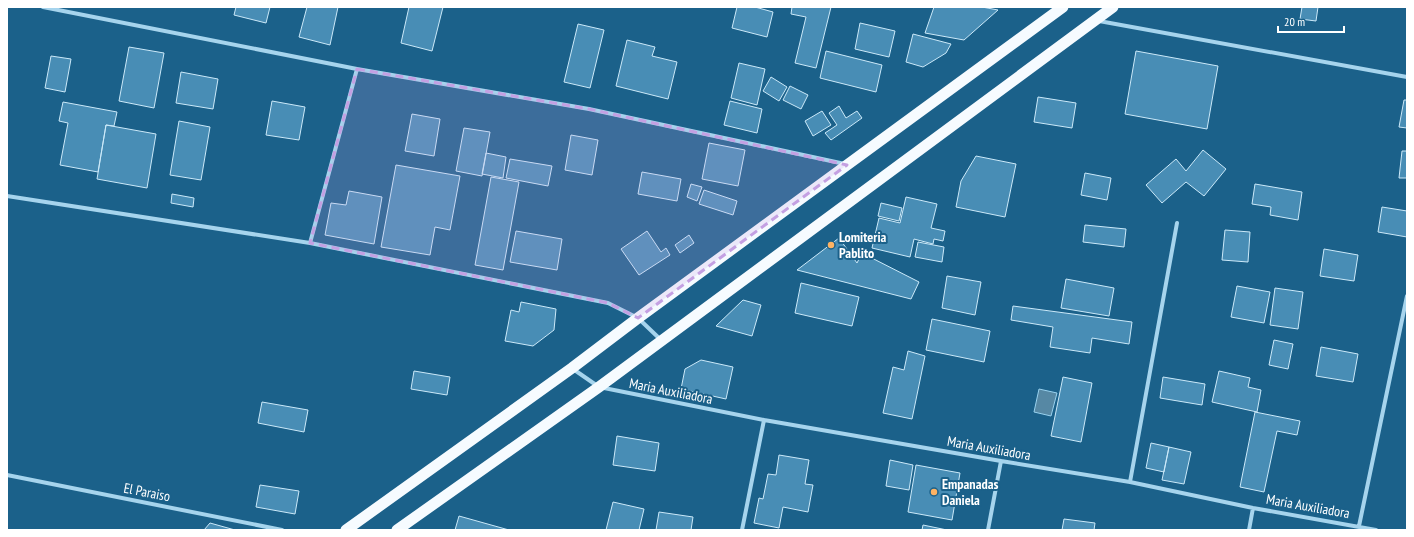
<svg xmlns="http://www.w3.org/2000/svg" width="1414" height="537" font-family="'PT Sans Narrow',sans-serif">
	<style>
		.water { fill: #5688a4; stroke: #99d2ef }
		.building { fill: #488db5; stroke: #cbe9f9 }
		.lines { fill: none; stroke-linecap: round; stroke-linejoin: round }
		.minor { stroke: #a6d4ed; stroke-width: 4 }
		.trunk { stroke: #f6fbff; stroke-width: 11 }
		.marked { fill: #c4a0e2; fill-opacity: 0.2; stroke: #c4a0e2; stroke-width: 3; stroke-dasharray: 8 5; stroke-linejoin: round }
		.poi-dot { fill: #feb363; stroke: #1b618a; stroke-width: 1.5 }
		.labels { text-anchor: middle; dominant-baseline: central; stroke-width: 4; stroke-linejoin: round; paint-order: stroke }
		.poi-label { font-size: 14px; font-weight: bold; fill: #fff; stroke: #1b618a; text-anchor: start }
		.street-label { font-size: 14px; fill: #fff; stroke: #1b618a }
	</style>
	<rect width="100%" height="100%" fill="#1b618a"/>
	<path class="water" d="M1039 389 1057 393 1051 416 1034 412Z"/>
	<path class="building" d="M236 7H270L266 23 234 15Z
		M307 7H338L330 45 299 37Z
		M409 7H443L432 51 401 43Z
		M737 7H755L773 12 767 37 732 28Z
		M792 7H831L816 68 795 63 806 17 791 14Z
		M934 7H982L998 10 964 40 925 33Z
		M1302 7H1318L1316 21 1300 19Z
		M860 23 895 31 889 57 855 49Z
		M578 24 604 30 590 88 564 82Z
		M913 34 951 44 946 53 923 67 906 62Z
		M627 40 655 47 652 56 677 62 668 99 616 86Z
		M129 47 164 53 154 108 119 101Z
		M826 51 882 65 876 92 820 78Z
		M1136 51 1218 66 1207 129 1125 114Z
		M51 56 71 59 65 92 45 88Z
		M739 63 765 69 757 105 731 98Z
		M181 72 218 79 213 109 176 103Z
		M771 77 787 87 779 101 763 91Z
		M790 86 808 95 801 109 783 100Z
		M1038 97 1076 103 1072 128 1034 122Z
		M1404 100H1407V128L1399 127Z
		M272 101 305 107 299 140 266 135Z
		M730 101 762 109 757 133 724 125Z
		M63 102 117 112 114 126 106 125 98 172 60 165 68 123 59 121Z
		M839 106 846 118 857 111 862 118 831 140 825 133 837 125 829 113Z
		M822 111 831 125 813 136 805 121Z
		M412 114 440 119 434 156 405 151Z
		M179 121 210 127 201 180 170 175Z
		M106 125 156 134 147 188 97 179Z
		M464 128 490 132 482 176 456 171Z
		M571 135 598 140 592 175 565 170Z
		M709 143 745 150 738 186 702 179Z
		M1203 150 1226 169 1204 196 1186 182 1162 203 1146 185 1176 159 1186 171Z
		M1402 151H1407V178H1399Z
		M486 153 506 157 503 178 482 174Z
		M976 156 1016 164 1005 217 956 207 961 181Z
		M510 159 552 166 548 186 506 178Z
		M396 165 460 176 450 230 435 227 430 255 381 247Z
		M642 172 681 179 677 201 638 194Z
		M1085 173 1111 178 1107 200 1081 195Z
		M491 177 519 182 503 270 475 265Z
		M691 184 702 187 697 201 687 197Z
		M1255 184 1302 192 1298 220 1270 215 1271 207 1252 204Z
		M704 190 737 201 733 215 699 204Z
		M349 191 382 197 374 244 325 235 331 203 346 205Z
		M172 194 194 198 193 207 171 203Z
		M906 197 937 204 931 228 945 231 943 241 934 239 933 244 914 239 910 257 872 248 879 218 900 223Z
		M881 203 902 208 899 221 878 216Z
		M1382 207 1407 211V237L1378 232Z
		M1085 225 1126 229 1124 247 1083 242Z
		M1225 230 1250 232 1248 262 1222 260Z
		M516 231 562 239 557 270 510 262Z
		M647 231 661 252 666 248 670 255 639 275 621 249Z
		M689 235 694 243 680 253 675 245Z
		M839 238 857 263 862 253 919 282 911 299 797 270Z
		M918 242 944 247 942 262 915 257Z
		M1324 249 1358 255 1354 281 1320 276Z
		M947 276 981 282 975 315 942 308Z
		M1066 279 1114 288 1109 316 1061 308Z
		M801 283 859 297 852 326 795 313Z
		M1237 286 1270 292 1264 323 1231 317Z
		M1275 288 1303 292 1298 329 1270 325Z
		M743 300 761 305 752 336 716 326Z
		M521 302 556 309 554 330 533 346 505 341 511 310 519 312Z
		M1013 306 1132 322 1129 344 1092 338 1090 353 1050 347 1053 327 1011 320Z
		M932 319 990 331 984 362 926 350Z
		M1274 340 1293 344 1288 369 1269 365Z
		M1321 347 1358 354 1353 382 1316 376Z
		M908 351 925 356 912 419 883 413 893 367 904 370Z
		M701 360 733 367 726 399 681 389 685 369Z
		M414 371 450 377 447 395 411 389Z
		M1219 371 1250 378 1248 387 1261 390 1257 412 1212 402Z
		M1063 377 1092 383 1081 442 1051 436Z
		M1163 377 1205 384 1202 405 1160 398Z
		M262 402 308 410 304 432 258 423Z
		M1255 412 1300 421 1297 435 1277 431 1264 492 1240 487Z
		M617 436 659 443 655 471 613 465Z
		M1151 443 1169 447 1164 472 1146 468Z
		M1169 447 1191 452 1184 484 1162 480Z
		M779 455 809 460 805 484 813 485 808 512 783 507 779 528 754 523 759 498 763 499 768 474 776 475Z
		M890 460 913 465 909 490 886 486Z
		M916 465 960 473 952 520 908 512Z
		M260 485 299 491 295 514 256 507Z
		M613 502 644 509 639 530H606Z
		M659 512 693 517 691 530H656Z
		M459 516 509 530H455Z
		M1064 519 1095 523 1094 530H1062Z
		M210 523 235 530H204Z
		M923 525 947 530H922Z"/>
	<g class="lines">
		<path class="minor" d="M43 7 357 69 589 109 845 164
			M1099 21 1407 77
			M7 196 310 243 608 303 638 318 661 340
			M310 243 357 69
			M573 369 599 387 764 420 1001 461 1130 482 1253 508 1376 530
			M7 475 282 530
			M1130 482 1177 223
			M1359 526 1407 296
			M742 530 764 420
			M988 530 1001 461
			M1249 530 1253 508"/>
		<path class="trunk" d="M346 530 572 368 638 318 1063 7
			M397 530 599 387 1113 7"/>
	</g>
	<path class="marked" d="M357 69 589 109 847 165 638 318 608 303 310 243Z"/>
	<g class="poi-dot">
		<circle cx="831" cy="245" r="4"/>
		<circle cx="934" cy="492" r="4"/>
	</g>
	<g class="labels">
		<g class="poi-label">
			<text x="839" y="237">Lomiteria<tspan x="839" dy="16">Pablito</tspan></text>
			<text x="942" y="484">Empanadas<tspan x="942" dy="16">Daniela</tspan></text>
		</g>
		<g class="street-label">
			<text transform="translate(671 391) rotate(11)">Maria Auxiliadora</text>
			<text transform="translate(989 448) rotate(10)">Maria Auxiliadora</text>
			<text transform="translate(147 492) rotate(11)">El Paraiso</text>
			<text transform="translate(1308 506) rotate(10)">Maria Auxiliadora</text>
		</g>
	</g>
	<rect width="1414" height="537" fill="none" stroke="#ffffff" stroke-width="16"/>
	<path d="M1278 26v6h66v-6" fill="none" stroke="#ffffff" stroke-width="2"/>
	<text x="1284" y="26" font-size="12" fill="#ffffff" stroke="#1b618a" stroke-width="3" paint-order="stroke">20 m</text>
</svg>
